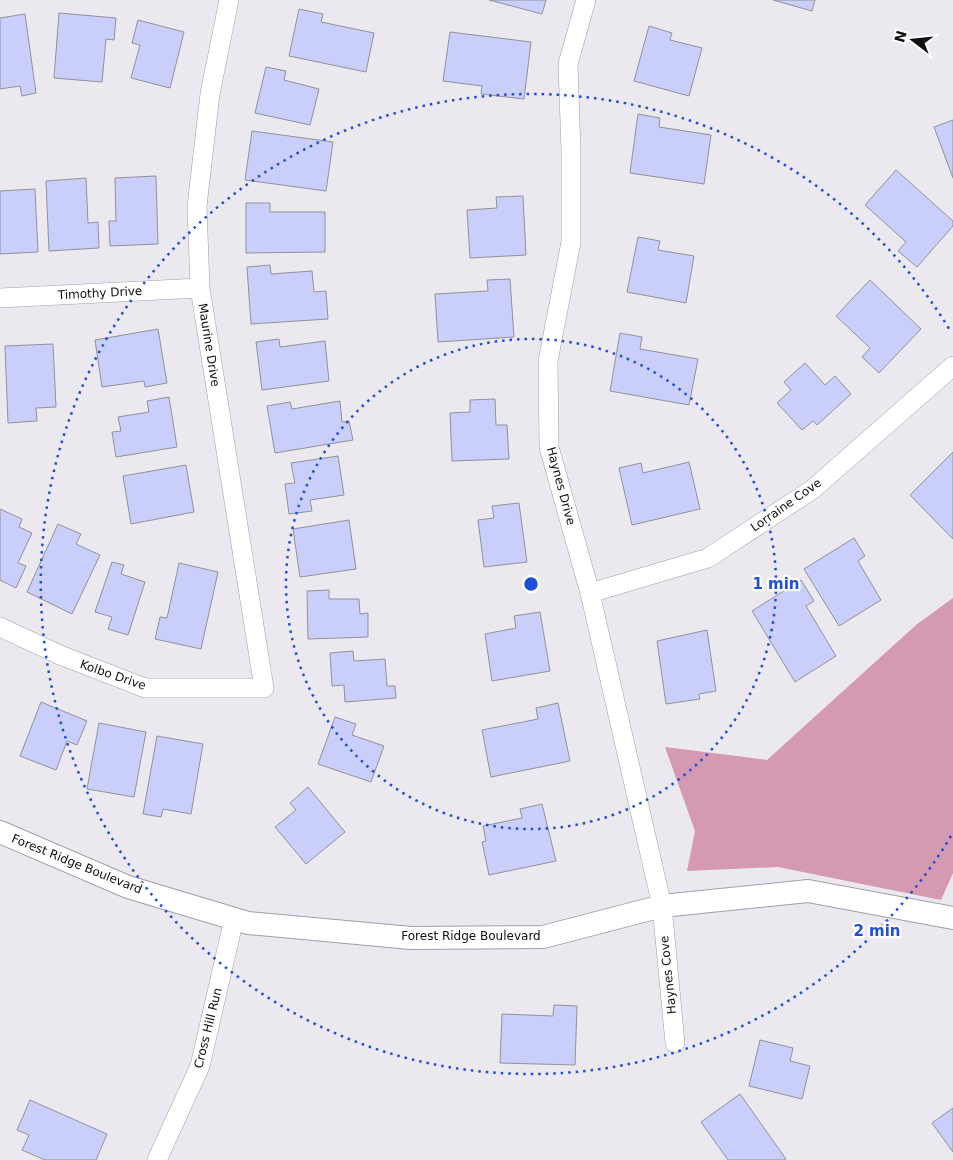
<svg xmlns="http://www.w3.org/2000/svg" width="953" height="1160" font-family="'DejaVu Sans',sans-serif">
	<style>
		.forest { fill: #d599b1 }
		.building { fill: #c9cefa; stroke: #929299 }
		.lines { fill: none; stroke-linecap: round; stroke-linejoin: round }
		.minor-casing { stroke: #a19fa5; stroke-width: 20 }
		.tertiary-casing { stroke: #a19fa5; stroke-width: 24 }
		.minor { stroke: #fff; stroke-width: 19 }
		.tertiary { stroke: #fff; stroke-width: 22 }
		.ring { fill: none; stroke: #1d4ed8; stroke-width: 2.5; stroke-dasharray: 2.5 5 }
		.labels { text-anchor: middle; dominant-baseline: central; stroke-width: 4.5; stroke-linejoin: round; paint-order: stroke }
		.street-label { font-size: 12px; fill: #0f0e10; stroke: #fff }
		.centre { fill: #1d4ed8; stroke: #fff; stroke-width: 2.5 }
		.ring-label { font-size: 15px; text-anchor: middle; font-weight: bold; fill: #1d4ed8; stroke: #fff; stroke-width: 4.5; stroke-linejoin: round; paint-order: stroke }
	</style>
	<rect width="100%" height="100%" fill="#ebe8ef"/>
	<path class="forest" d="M953 598V873L941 900 778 867 687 871 695 831 665 747 767 760 916 625Z"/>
	<path class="building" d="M489 0H546L542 14Z
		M773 0H815L812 11Z
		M299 9 323 14 321 22 374 33 366 72 289 56Z
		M59 13 116 18 114 40 106 39 102 82 54 78Z
		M25 14 36 93 22 96 20 86 0 89V18Z
		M138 20 184 32 170 88 131 78 140 45 132 43Z
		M649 26 672 33 670 40 702 48 689 96 634 81Z
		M450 32 531 42 524 99 481 94 482 86 443 81Z
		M266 67 286 71 284 80 319 89 310 125 255 113Z
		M638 114 660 118 659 127 711 135 704 184 630 173Z
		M953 120V178L934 127Z
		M252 131 333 142 326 191 245 180Z
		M896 170 953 221V226L917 267 898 251 906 242 865 205Z
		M156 176 158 244 110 246 109 221H116L115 178Z
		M86 178 88 223 98 222 99 248 49 251 46 181Z
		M35 189 38 252 0 254V191Z
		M523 196 526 255 470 258 467 210 497 208 496 197Z
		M246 203H270V212H325V252L246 253Z
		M638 237 660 241 658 250 694 256 686 303 627 292Z
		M270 265 271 274 312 271 314 292 326 291 328 319 251 324 247 267Z
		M510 279 514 337 438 342 435 294 488 291 487 280Z
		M870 280 921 329 879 373 862 357 870 348 836 316Z
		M158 329 167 383 145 387 144 381 102 387 95 340Z
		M620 333 642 337 640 349 698 359 689 405 610 391Z
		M279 339 280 347 325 341 329 381 262 390 256 342Z
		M53 344 56 407 36 408 37 421 8 423 5 346Z
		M805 363 825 385 835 376 851 394 817 425 813 421 802 430 777 403 791 390 784 382Z
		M169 397 177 447 116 457 112 432 121 431 118 417 149 412 147 401Z
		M495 399 496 425H507L509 459 452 461 450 413 470 412V400Z
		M340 401 342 422 349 421 353 440 275 453 267 406 290 402 292 409Z
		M953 452V539L910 495Z
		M338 456 344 495 310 500 312 511 289 514 285 484 295 483 291 463Z
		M689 462 700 509 632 525 619 468 641 463 643 473Z
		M186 465 194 512 131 524 123 476Z
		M519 503 527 562 484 567 478 520 494 518 492 506Z
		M0 509 22 519 19 527 32 533 18 563 26 566 16 588 0 580Z
		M349 520 356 569 300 577 293 529Z
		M58 524 81 534 76 544 100 555 72 614 27 592Z
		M854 538 865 556 858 561 881 600 839 626 804 569Z
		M112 562 124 565 121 574 145 582 128 635 108 629 112 617 95 612Z
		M179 563 218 572 201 649 155 639 160 617 167 618Z
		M801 580 814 601 806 606 836 656 795 682 752 611Z
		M329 590V599H359L360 614 368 613V637L308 639 307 591Z
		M540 612 550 671 492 681 485 634 516 628 514 616Z
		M707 630 716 691 699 694 700 699 666 704 657 641Z
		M353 651 354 661 385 659 387 686H395L396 698 345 702 344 685 332 686 330 653Z
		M41 702 87 721 77 745 67 741 56 770 20 756Z
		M558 703 570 761 491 777 482 730 538 719 536 708Z
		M335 717 356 724 352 735 384 746 371 782 318 764Z
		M99 723 146 732 134 797 87 789Z
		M157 736 203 744 191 814 163 809 161 817 143 814Z
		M308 787 345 832 306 864 275 827 296 810 290 803Z
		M542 804 556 861 489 875 482 842 486 841 483 826 522 818 520 809Z
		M554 1005 577 1006 575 1065 500 1063 502 1014 553 1016Z
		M760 1040 793 1048 790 1061 810 1066 802 1099 749 1086Z
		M740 1094 786 1159 784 1160H728L701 1122Z
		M30 1100 107 1134 96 1160H45L22 1150 29 1135 17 1130Z
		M953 1108V1152L932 1123Z"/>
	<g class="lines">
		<g class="minor-casing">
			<path id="minor" d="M586 0 568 64 571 151V242L548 361 549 447 590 593 662 906 675 1043
				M0 298 200 288
				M590 593 708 558 813 489 953 366
				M0 627 60 655 145 688H264L200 288 197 206 210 94 229 0
				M157 1160 200 1066 234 919"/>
		</g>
		<g class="tertiary-casing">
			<path id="tertiary" d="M0 832 128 887 248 923 411 938 543 937 662 906 808 891 953 918"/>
		</g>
		<use href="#minor" class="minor"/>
		<use href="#tertiary" class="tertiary"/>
	</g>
	<g class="ring">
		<circle cx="531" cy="584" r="245"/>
		<path d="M951 836A490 490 0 1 1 951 332"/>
	</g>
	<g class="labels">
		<g class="street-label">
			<text transform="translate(100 293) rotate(-3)">Timothy Drive</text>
			<text transform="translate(209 345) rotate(81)">Maurine Drive</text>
			<text transform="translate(561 486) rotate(75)">Haynes Drive</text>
			<text transform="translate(786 505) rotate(-35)">Lorraine Cove</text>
			<text transform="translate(113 675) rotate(19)">Kolbo Drive</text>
			<text transform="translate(77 864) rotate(22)">Forest Ridge Boulevard</text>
			<text x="471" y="936">Forest Ridge Boulevard</text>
			<text transform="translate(668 975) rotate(-96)">Haynes Cove</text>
			<text transform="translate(208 1028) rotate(-76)">Cross Hill Run</text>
		</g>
	</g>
	<circle cx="531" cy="584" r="8" class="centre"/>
	<g class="ring-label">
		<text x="776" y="589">1 min</text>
		<text x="877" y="936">2 min</text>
	</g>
	<g transform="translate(913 40) rotate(286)" stroke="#ffffff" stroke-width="4" paint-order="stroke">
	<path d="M0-4L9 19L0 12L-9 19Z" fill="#0f0e10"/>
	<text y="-8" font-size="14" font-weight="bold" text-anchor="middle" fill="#0f0e10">N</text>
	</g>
</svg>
